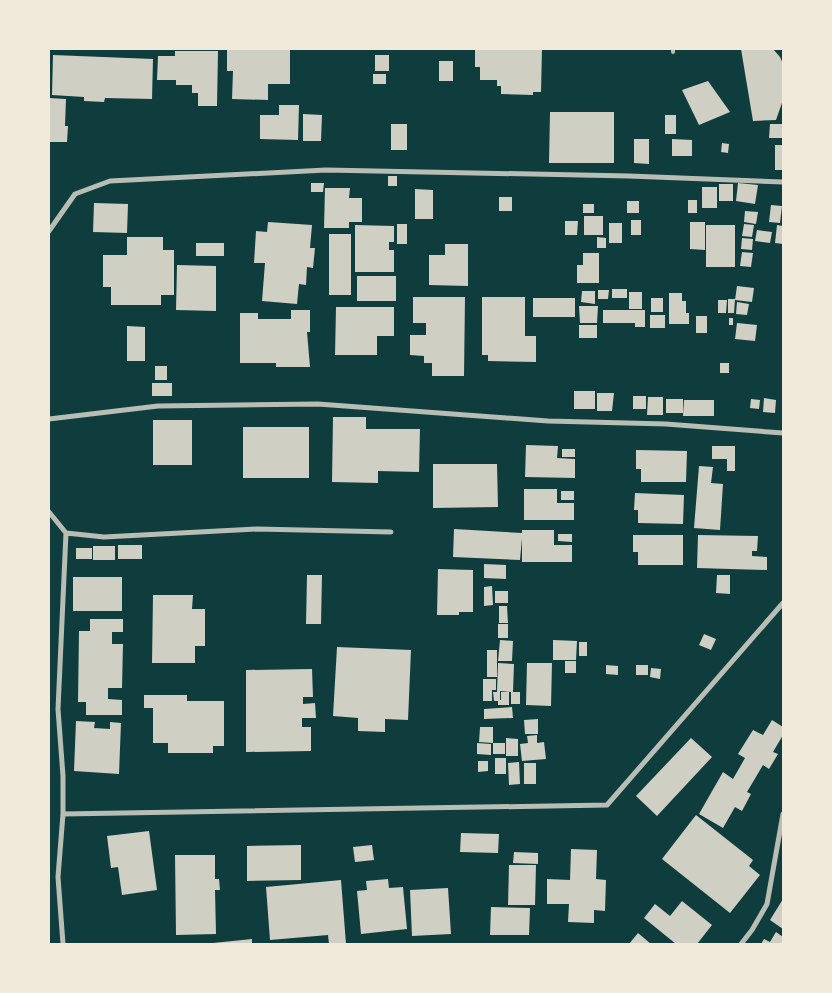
<svg xmlns="http://www.w3.org/2000/svg" width="832" height="993" font-family="'Open Sans',sans-serif">
	<style>
		.building { fill: #cfcfc3 }
		.lines { fill: none; stroke-linecap: round; stroke-linejoin: round }
		.service { stroke: #b8beb3; stroke-width: 4 }
		.minor { stroke: #b8beb3; stroke-width: 5 }
	</style>
	<rect width="100%" height="100%" fill="#0f3d3e"/>
	<path class="building" d="M227 49H290V84H268V100L232 99 233 71H227Z
		M475 49H542L541 92H533V95L501 94V86H497V80H480V67H475Z
		M741 49H773L780 57 783 64V100L776 120 753 121Z
		M175 51H218L217 106H198V93H192V85H176V80H157L158 56H175Z
		M53 55 153 59 152 99 105 98 104 102 84 101V97L52 95Z
		M375 55H389V71H375Z
		M439 61H453V81H439Z
		M373 74H386V84H373Z
		M708 81 730 112 699 125 682 90Z
		M49 98 66 99 65 126H68L67 142H49Z
		M279 105H299L298 140 260 139V115H279Z
		M550 112H614V163H549Z
		M303 114 322 115 321 141H303Z
		M665 115H676V134H665Z
		M391 124H407V150H391Z
		M770 124H783V138H769Z
		M634 139H649V164L634 163Z
		M672 139 692 140V156H672Z
		M722 143 729 144 728 153 721 152Z
		M775 145H783V170H775Z
		M388 176H397V186H388Z
		M311 183H324L323 192H311Z
		M738 183 758 185 755 204 736 201Z
		M719 184H733V201H719Z
		M702 187H717V208H702Z
		M325 188H350L349 198H362V222H349V228H324Z
		M415 189 433 190V219H415Z
		M499 197H512V211H499Z
		M688 200H697V213H688Z
		M627 201H639V213H627Z
		M94 203 128 204 127 233 93 232Z
		M583 204H594V213H583Z
		M771 205 782 206 780 223 769 222Z
		M745 211 758 212 756 224 744 222Z
		M584 216H603V235H584Z
		M631 220H641V235H631Z
		M565 221H578L577 235H565Z
		M268 222 312 225 310 248H315L313 268 307 267 306 285 299 284 297 304 262 301 265 263H254L256 231 267 232Z
		M690 222H705V250L690 249Z
		M609 223H622V243H609Z
		M397 224H407V244H397Z
		M744 224 754 225 752 237 742 236Z
		M355 225 394 226V242H389V250H394V272H355Z
		M706 225H735V267H706Z
		M777 225 783 226V244L775 243Z
		M757 230 772 232 770 243 755 241Z
		M329 234H351V295H329Z
		M127 237H163V250H174V295H161V305H111V287H103V255H127Z
		M597 237 606 238V248H597Z
		M742 238 753 239 752 250 741 249Z
		M196 243H224V256H196Z
		M445 244H468V286L429 285V255H445Z
		M742 252 753 253 751 267 740 266Z
		M583 253H599V283H577V265H583Z
		M177 265 216 266V311L176 310Z
		M357 276H396V301H357Z
		M737 286 754 288 752 302 735 300Z
		M612 289H627V298H612Z
		M598 290H609L608 299H598Z
		M582 291H595V304L581 302Z
		M629 292H642V309H629Z
		M669 293H682V301H686V313H689V324H669Z
		M413 297H465L464 376H432V363H424V356L410 355V335H426V323H413Z
		M482 297H525V336H536V362L488 361V355H482Z
		M533 298H575V317H533Z
		M651 298H663V312H651Z
		M728 299H735L734 313H728Z
		M718 300H727L726 313H718Z
		M737 302 749 304 747 315 736 314Z
		M579 306H598L597 323H580Z
		M336 307H394V336H377V355H335Z
		M291 310H310V332H307L310 367H276V363H240V313H258V319H291Z
		M603 310H645V327H635V323H603Z
		M650 315H665V328H650Z
		M696 316H707V333H696Z
		M729 318H733V325H729Z
		M737 323 757 325 755 341 735 339Z
		M579 325H597V338H579Z
		M127 326 145 327V361H127Z
		M720 363H729V373H720Z
		M155 366H167V380H155Z
		M152 383H172V396H152Z
		M574 391H595V409H574Z
		M597 393H614L612 411H597Z
		M633 396H646V409H633Z
		M648 397H663V415H647Z
		M764 398 776 400 775 413 763 412Z
		M666 399H683V413H666Z
		M751 399 760 400 759 409 750 408Z
		M684 400H714V416H683Z
		M333 417H366V429H420L419 472 378 471V483L332 482Z
		M153 420H192V465H153Z
		M243 427H309V478H243Z
		M526 445 558 446 557 458 575 459V478L525 477Z
		M712 446H735V471H727V459H712Z
		M562 449H575V457H562Z
		M636 450 687 451 686 482H641V469H636Z
		M433 464H497L498 507 433 508Z
		M699 466 713 467 711 483 723 484 720 530 694 528Z
		M524 489H557V503H574V520H524Z
		M561 491H574V500H561Z
		M635 493 684 495 683 524 638 523V510H634Z
		M454 529 522 533V530H554V545H572V562H522V538L520 560 453 557Z
		M558 534H572V542L558 541Z
		M633 535H683V565H638V552H633Z
		M698 535 758 536 757 551H752V556L767 557V570L697 568Z
		M118 545H142V559H118Z
		M93 546H115V560H93Z
		M76 548H92V559H76Z
		M484 564 506 565V579L484 578Z
		M438 569 473 570V612H459V615H437Z
		M307 575H322L321 624H306Z
		M717 575H730V594L716 593Z
		M73 577H122V611H73Z
		M492 586 493 605 484 606V587Z
		M495 591H508V603H495Z
		M153 595H193L192 609H205V646H195V663H152Z
		M499 606H507L508 623H499Z
		M90 619H123V632H112V644H123L122 688H108V699L122 700V715H86V702H78L79 631H90Z
		M498 624H508V638H498Z
		M704 634 716 639 711 650 699 645Z
		M500 640 513 641 512 661H498Z
		M553 640 577 641 576 660H553Z
		M579 642H587V656H579Z
		M337 647 411 650 408 720 385 719V732L358 731V718L333 716Z
		M487 650H497V677H487Z
		M565 661H576V673H565Z
		M498 663 514 664 513 692H520V704H511V692L500 691V700H501V692H509V705H498V701H494L493 692H497Z
		M527 663H552L551 706 526 705Z
		M606 665 618 666V675L606 674Z
		M636 665H648V675H636Z
		M651 668 661 669 660 679 650 677Z
		M312 669 313 697H303V704L315 703 316 718H302V727H311V751L246 752V670Z
		M483 679H496V690H492V701H483Z
		M144 695H187V701H224V746H213V753H168V743H153V708H144Z
		M512 707 513 718 484 719V709Z
		M538 719V734H525L524 720Z
		M772 720 783 727V735L773 752 778 754 769 769 763 765 747 792 751 794 742 811 735 807 723 828 699 814 723 772 733 779 745 758 738 754 753 730 763 735Z
		M76 721 95 722 94 728 110 729V722L121 723 119 774 74 771Z
		M480 727H493V743L479 742Z
		M537 735V743L544 742 546 759 522 761 520 744 528 743 527 736Z
		M506 738 518 739V756H506Z
		M691 738 712 757 657 816 636 796Z
		M477 743 491 744V755L477 754Z
		M493 743H505V754H493Z
		M495 758H506V774H495Z
		M478 761H488V771L478 772Z
		M519 762 520 784 509 785 508 763Z
		M524 763H536V784H524Z
		M696 815 753 860 749 866 760 875 730 913 662 859Z
		M149 831 157 890 122 895 118 867 111 868 107 836Z
		M461 833 499 834 498 853 460 852Z
		M301 845V880L247 881V846Z
		M372 845 374 860 355 862 353 847Z
		M571 849 597 850 596 879 606 880 605 911 594 910V923L568 922 569 904H547V879L570 880Z
		M514 852 538 853V864L513 863Z
		M175 855H215V879H219L220 890H215L216 934 176 935Z
		M509 865H536L535 905H508Z
		M388 879 389 888 403 887 407 929 361 934 357 891 367 890 366 881Z
		M341 880 346 944H329L328 935 270 940 266 887Z
		M448 888 451 934 412 936 410 890Z
		M783 899V929L770 920Z
		M682 901 712 925 697 944H676L644 918 655 904 670 916Z
		M491 907 530 908 529 935H490Z
		M776 932 783 937V944H761L764 939 770 942Z
		M638 933 651 944H629Z
		M252 939V944H213V943Z"/>
	<g class="lines">
		<path class="service" d="M673 52V49"/>
		<path class="minor" d="M49 231 75 194 110 181 326 170 629 176 783 182
			M49 419 158 406 318 404 548 421 666 424 783 433
			M49 512 66 533 104 537 257 529 391 532
			M63 814 607 805 783 603
			M63 944 58 877 63 814V776L58 709 66 533
			M741 944 752 930 767 904 783 814"/>
	</g>
	<rect width="832" height="993" fill="none" stroke="#f1e9da" stroke-width="100"/>
</svg>
